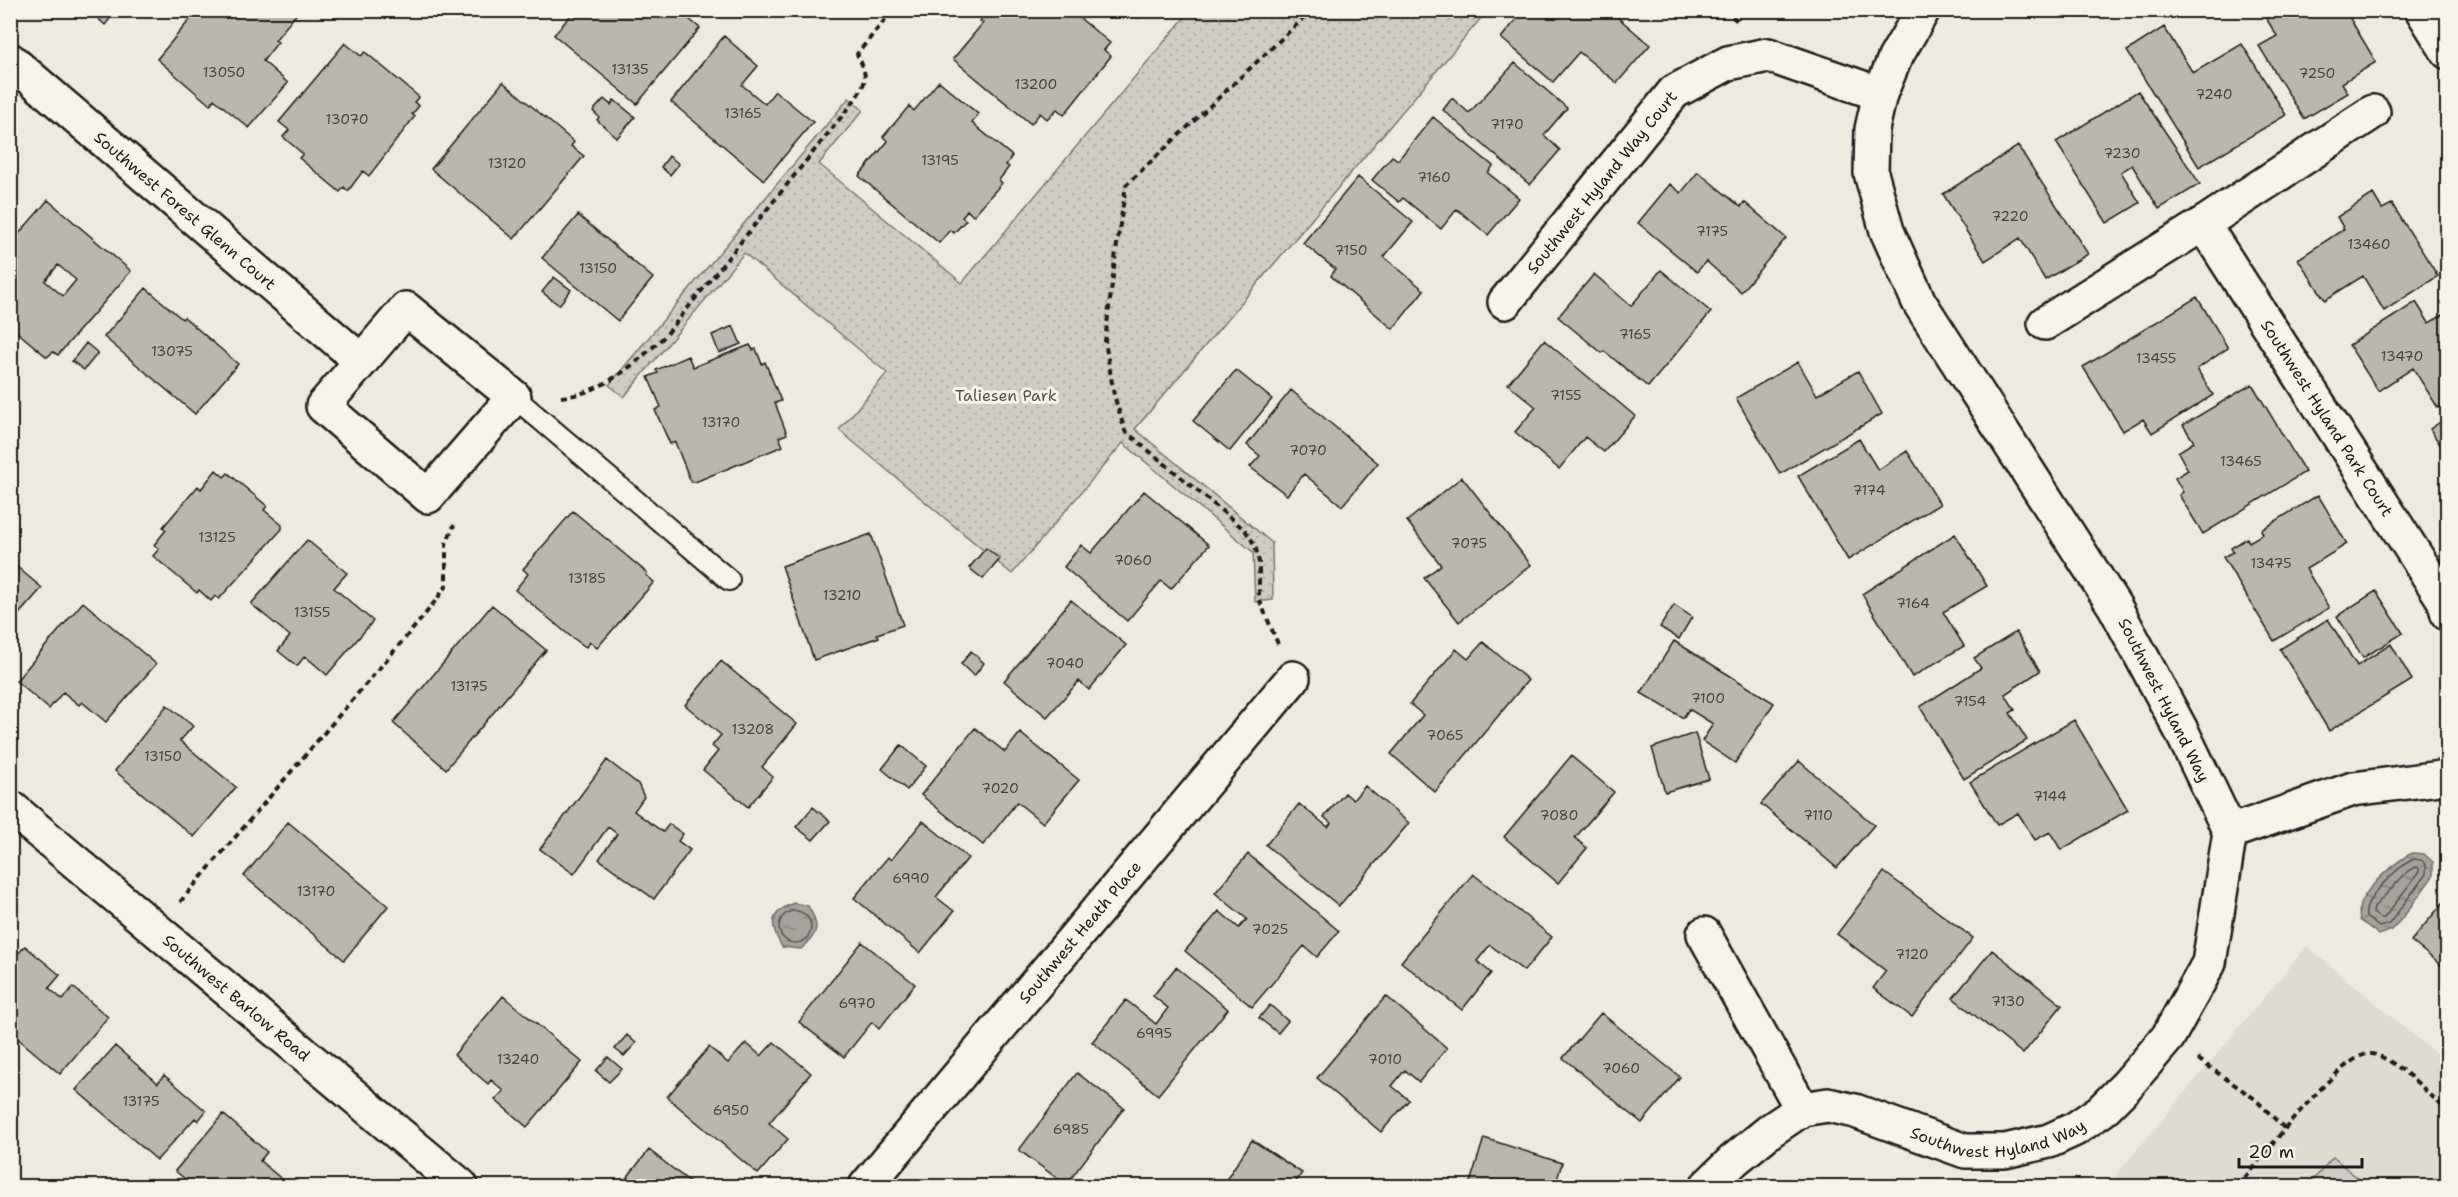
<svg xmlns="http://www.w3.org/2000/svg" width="2458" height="1197" font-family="'Shantell Sans',sans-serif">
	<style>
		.built { fill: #dedbd1 }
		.grass { fill: #cfccc3; stroke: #767470; stroke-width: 1.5 }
		.park { fill: url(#park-dots); stroke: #767470; stroke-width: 1.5 }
		.water { fill: url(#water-ripples); stroke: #6f6d69; stroke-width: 1.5 }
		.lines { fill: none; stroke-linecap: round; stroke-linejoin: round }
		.shore { stroke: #535250; stroke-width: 1.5 }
		.building { fill: #bab7af; stroke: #1c1c1c; stroke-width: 1.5; fill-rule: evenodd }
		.lane-casing { stroke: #1c1c1c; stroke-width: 24 }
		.street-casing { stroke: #1c1c1c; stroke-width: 38 }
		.secondary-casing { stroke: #1c1c1c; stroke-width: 38 }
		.path { stroke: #1c1c1c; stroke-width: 4; stroke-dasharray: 6 4.5; stroke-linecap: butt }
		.lane { stroke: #f7f3e8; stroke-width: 20 }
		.street { stroke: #f7f3e8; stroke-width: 33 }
		.secondary { stroke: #f7f3e8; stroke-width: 33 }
		.labels { text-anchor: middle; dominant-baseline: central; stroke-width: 6; stroke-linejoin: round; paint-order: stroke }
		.number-label { font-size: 14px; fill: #444341 }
		.street-label { font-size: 16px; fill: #1c1c1c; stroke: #f7f3e8 }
		.park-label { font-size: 16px; fill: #52514e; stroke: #f7f3e8 }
	</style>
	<defs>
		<pattern id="park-dots" width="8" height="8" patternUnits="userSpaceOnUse" patternTransform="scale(1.5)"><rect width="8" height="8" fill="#cfccc3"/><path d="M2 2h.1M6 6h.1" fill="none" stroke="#b1afa7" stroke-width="1.8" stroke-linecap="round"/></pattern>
		<pattern id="water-ripples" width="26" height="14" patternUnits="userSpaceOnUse" patternTransform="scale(1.5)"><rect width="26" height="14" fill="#a6a39d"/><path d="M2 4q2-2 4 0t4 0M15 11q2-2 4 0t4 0" fill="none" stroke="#86847f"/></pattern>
	</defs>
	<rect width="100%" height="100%" fill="#eeeae0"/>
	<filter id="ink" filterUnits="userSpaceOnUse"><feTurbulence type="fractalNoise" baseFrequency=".0167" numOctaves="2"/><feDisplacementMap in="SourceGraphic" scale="12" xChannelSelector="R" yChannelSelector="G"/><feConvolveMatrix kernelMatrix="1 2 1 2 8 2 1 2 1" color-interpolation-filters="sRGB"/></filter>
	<g filter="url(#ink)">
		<path class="built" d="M2307 946 2447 1063V1186H2107Z"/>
		<path class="grass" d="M2333 1157 2367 1186H2308Z"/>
		<path class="park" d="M1190 11H1487L1135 429 1272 543 1273 600 1255 602 1253 552 1123 443 1012 574 839 430 887 373 744 253 624 397 609 385 849 98 863 110 819 164 962 283Z"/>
		<path class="water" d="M2412 853 2424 854 2433 862V876L2407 912 2392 930 2379 935 2360 920C2359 914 2358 908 2361 902 2369 885 2396 861 2412 853Z
			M794 903 808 906C820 926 819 934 801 949L782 947C770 926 768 913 794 903Z"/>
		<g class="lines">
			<path class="shore" d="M2414 859 2421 860 2426 864V874L2389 924 2379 927 2366 917C2362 899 2399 866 2414 859Z
				M2415 867 2419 868V872L2384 918H2380L2373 913 2374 907 2408 871Z
				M779 927a16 16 0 1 1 32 0a16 16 0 1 1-32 0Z"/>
		</g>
		<path class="building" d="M89 10H117L105 25Z
			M198 10H300L275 40 278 42 263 61 288 83 249 128 214 99 210 105 157 59Z
			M575 10H678L700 28 637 104 554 35Z
			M988 10H1070L1110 43 1104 50 1111 56 1064 115 1057 109 1047 119 1040 113 1031 124 953 59 983 23 980 21Z
			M1130 10H1145L1139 18Z
			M1524 10H1609L1650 45 1617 83 1579 52 1553 82 1501 38Z
			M2261 10H2345L2376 62 2342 83 2348 93 2304 119 2259 46 2277 36Z
			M2164 27 2193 73 2242 44 2286 115 2199 167 2127 51Z
			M724 36 758 66 742 85 765 104 775 91 813 122 764 180 671 102Z
			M345 43 361 56 365 52 419 97 414 102 419 106 412 114 415 116 369 176 363 171 348 191 344 187 340 192 299 158 303 154 283 137 289 130 279 122Z
			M1515 63 1567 108 1544 135 1560 150 1530 185 1443 110 1452 98 1469 113Z
			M939 81 978 114 972 123 1012 156 1006 165 1009 167 999 180 1002 183 973 216 967 210 962 217 966 220 954 233 950 230 939 243 859 176 888 141 883 137 909 106 914 111Z
			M503 82 574 142 571 146 584 156 514 239 431 169Z
			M2138 91 2200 184 2159 209 2132 165 2121 172 2140 203 2107 223 2056 142Z
			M604 99 611 105 614 100 635 117 617 138 597 120 599 117 593 111Z
			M1433 117 1493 166 1488 173 1519 198 1488 235 1457 209 1441 229 1403 198 1399 202 1372 180 1392 156 1398 160Z
			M2018 146 2088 254 2045 280 2020 238 1985 261 1943 194Z
			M669 156 679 164 670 175 661 167Z
			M1698 172 1741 207 1744 202 1786 238 1741 292 1706 261 1697 272 1638 223 1670 184 1681 193Z
			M1358 177 1413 222 1384 257 1424 290 1393 329 1331 276 1335 269 1303 243Z
			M2373 194 2382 209 2392 204 2438 276 2384 311 2363 276 2325 300 2298 259 2344 229 2337 217Z
			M48 200 131 271 58 355 53 352 47 357 10 326V244ZM58 265 76 280 63 296 45 281Z
			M578 215 653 278 618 321 542 258Z
			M1661 270 1711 312 1648 387 1604 351 1602 353 1558 317 1594 274 1631 306Z
			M554 277 571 290 559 305 542 292Z
			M146 288 182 319 184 317 238 364 195 414 104 337Z
			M2197 297 2228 348 2197 369 2213 395 2152 433 2143 419 2123 431 2083 367Z
			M2416 302 2429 323 2448 312V402L2438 408 2413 368 2378 391 2349 345Z
			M733 326 741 344 719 353 712 335Z
			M1544 340 1635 416 1604 452 1585 437 1559 469 1515 432 1536 407 1508 384Z
			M86 343 98 353 84 370 72 361Z
			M750 345 753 350 756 349 762 364 765 362 781 401 775 403 787 434 779 437 783 446 695 482H691L675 442 670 444 655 410 661 407 648 377 658 373 656 370 688 356 693 367Z
			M1798 362 1817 395 1858 371 1882 414 1780 474 1736 398Z
			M1236 370 1272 399 1230 451 1193 421Z
			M2252 384 2305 472 2203 534 2179 495 2183 492 2175 478 2188 470 2178 452 2194 442 2183 425Z
			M1291 390 1378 463 1342 506 1304 474 1287 495 1250 467 1260 456 1247 445Z
			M2448 417V457L2430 429Z
			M1859 439 1878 470 1907 451 1940 504 1848 560 1798 476Z
			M216 470 224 477 228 473 267 506 264 510 282 525V529L219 599 215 596 211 601 199 590 197 593 153 556 159 549 154 545 166 530 163 527 198 486 201 489Z
			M1462 477 1531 565 1459 622 1424 578 1441 565 1407 521Z
			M1144 491 1209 545 1171 589 1161 581 1127 621 1064 567 1081 545 1091 553Z
			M2318 495 2347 544 2306 569 2329 608 2274 641 2223 557 2233 552 2231 548 2247 538 2249 542 2263 534 2261 530Z
			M573 511 647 573 646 575 654 582 597 648 590 642 586 647 570 636 515 590 528 574 523 569Z
			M871 534 903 625 877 634 879 637 814 660 782 566Z
			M1955 534 1987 586 1943 612 1964 646 1912 677 1862 594Z
			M307 540 347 573 334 588 373 621 327 675 305 656 297 666 278 651 290 636 251 604Z
			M986 548 1000 559 983 579 969 568Z
			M10 561 42 588 10 624Z
			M2376 591 2403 633 2363 658 2337 616Z
			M1071 600 1126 645 1089 690 1079 681 1047 717 1004 681Z
			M83 602 156 664 106 722 82 702 79 705 63 692 49 709 16 681Z
			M492 605 546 650 446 769 393 723Z
			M1674 605 1692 617 1679 639 1660 627Z
			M2328 619 2357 666 2391 644 2412 680 2329 731 2280 649Z
			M2016 632 2040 671 2005 694 2015 710 2010 713 2027 740 1964 779 1920 707 1981 668 1974 658Z
			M1674 641 1774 703 1735 763 1702 741 1713 724 1689 709 1683 718 1641 693Z
			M1483 642 1528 680 1435 792 1391 754 1423 715 1410 704 1456 649 1468 659Z
			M971 651 984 663 974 676 961 664Z
			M721 661 797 724 762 767 773 777 748 807 703 770 718 751 712 746 721 735 685 705Z
			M167 705 193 726 180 741 236 787 194 837 115 771Z
			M2074 720 2128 810 2061 850 2050 832 2035 840 2018 813 1997 825 1970 782Z
			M975 728 1005 752 1020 733 1079 780 1043 823 1017 802 983 845 921 795Z
			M1695 733 1709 779 1665 792 1652 748Z
			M901 745 926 766 907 790 882 769Z
			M1571 756 1614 792 1575 838 1587 848 1558 883 1504 837Z
			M607 760 638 784 644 797 634 811 663 832 669 824 683 834 678 841 690 850 654 899 599 859 617 834 608 827 574 874 540 849Z
			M1799 761 1874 825 1837 868 1761 804Z
			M1365 786 1409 823 1339 906 1266 845 1299 804 1328 827 1331 823 1324 817 1345 793 1353 800Z
			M813 807 830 821 813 840 796 827Z
			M923 821 968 858 936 897 954 911 920 953 854 898 888 857 891 860Z
			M288 822 388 906 344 960 244 876Z
			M1248 854 1339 931 1317 957 1304 946 1252 1007 1185 951 1219 911 1239 928 1247 919 1215 893Z
			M1884 872 1973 938 1912 1017 1873 988 1886 971 1837 934Z
			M1473 874 1552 937 1524 971 1490 945 1477 961 1491 973 1462 1010 1401 962Z
			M2448 897V971L2411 941Z
			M862 942 915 984 879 1029 872 1022 844 1057 799 1022Z
			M25 946 60 975 49 988 63 1000 73 987 108 1017 60 1074 10 1032V963Z
			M1992 950 2062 1005 2023 1054 1953 998Z
			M1176 967 1228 1009 1158 1095 1092 1042 1126 1000 1156 1024 1168 1008 1153 996Z
			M503 996 582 1062 527 1127 495 1100 504 1091 491 1080 488 1084 454 1055Z
			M1386 996 1447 1048 1419 1082 1405 1070 1392 1086 1409 1100 1381 1132 1317 1078Z
			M1270 1005 1288 1021 1278 1033 1259 1018Z
			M1601 1013 1680 1077 1642 1123 1563 1058Z
			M627 1035 636 1043 624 1056 615 1049Z
			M774 1042 811 1073 769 1123 788 1139 758 1174 667 1097 709 1047 728 1063 746 1043 761 1056Z
			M115 1046 158 1083 164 1075 206 1111 198 1121 195 1118 157 1160 76 1090Z
			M608 1057 622 1069 609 1082 596 1071Z
			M1077 1073 1124 1108 1066 1185 1019 1150Z
			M223 1114 267 1152 260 1161 290 1186H194L175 1171Z
			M1484 1138 1562 1163 1555 1186H1469Z
			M1252 1140 1302 1173 1293 1186H1222Z
			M649 1150 695 1186H629L631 1185 625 1180Z"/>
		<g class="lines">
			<g class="lane-casing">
				<path id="lane" d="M514 397 729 580"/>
			</g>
			<g class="street-casing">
				<g id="street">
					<path id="s1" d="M10 60 361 361"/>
					<path id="s2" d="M2373 112 2203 224 2444 600 2448 614"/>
					<path id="s3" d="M1505 302 1674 92 1728 63 1768 55 1880 94"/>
					<path d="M406 309 514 397 428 496 323 406Z"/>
					<path d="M2045 323 2203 224"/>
					<path id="s4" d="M10 807 461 1186"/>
					<path d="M2230 832 2353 789 2448 777"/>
					<path d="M1704 934 1802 1109"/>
					<path id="s5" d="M866 1186 1293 678"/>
					<path id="s6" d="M1707 1186 1734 1160 1771 1130 1802 1109 1828 1105 1855 1111 1965 1151H2005L2049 1141 2075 1129 2101 1111 2127 1085 2168 1037 2209 963 2230 832 2181 730 2115 607 1919 302 1887 231 1871 173 1872 129 1880 94 1895 58 1923 10"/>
				</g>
			</g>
			<g class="secondary-casing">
				<path id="secondary" d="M2422 10 2448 52"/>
			</g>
			<path class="path" d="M1724 10 1740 23
				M561 397C603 394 637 362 666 335L851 105C866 83 870 79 857 54L893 10
				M1278 644 1259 599V562L1255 545 1245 530 1125 431 1114 395 1105 341 1116 251 1126 185 1312 10
				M180 902 423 617 446 587V544L454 525
				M2198 1059 2255 1099 2286 1130
				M2238 1186C2258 1163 2344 1048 2372 1054 2396 1058 2429 1095 2448 1111"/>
			<use href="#lane" class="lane"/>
			<use href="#street" class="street"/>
			<use href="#secondary" class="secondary"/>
		</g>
	</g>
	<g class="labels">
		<g class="number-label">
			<text x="630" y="69">13135</text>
			<text x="224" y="72">13050</text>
			<text x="2317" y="73">7250</text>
			<text x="1036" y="84">13200</text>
			<text x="2214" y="94">7240</text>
			<text x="743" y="113">13165</text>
			<text x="347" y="119">13070</text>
			<text x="1507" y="124">7170</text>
			<text x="2122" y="153">7230</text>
			<text x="940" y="160">13195</text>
			<text x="507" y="163">13120</text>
			<text x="1434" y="177">7160</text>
			<text x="2010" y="216">7220</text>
			<text x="1712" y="231">7175</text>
			<text x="2369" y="244">13460</text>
			<text x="1351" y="250">7150</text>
			<text x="598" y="268">13150</text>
			<text x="1635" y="334">7165</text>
			<text x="172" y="351">13075</text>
			<text x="2402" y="356">13470</text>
			<text x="2156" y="358">13455</text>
			<text x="1566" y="395">7155</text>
			<text x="721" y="422">13170</text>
			<text x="1308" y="450">7070</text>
			<text x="2241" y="461">13465</text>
			<text x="1869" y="490">7174</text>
			<text x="217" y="537">13125</text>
			<text x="1469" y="543">7075</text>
			<text x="1133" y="560">7060</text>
			<text x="2271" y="563">13475</text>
			<text x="587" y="578">13185</text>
			<text x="842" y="595">13210</text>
			<text x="1913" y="603">7164</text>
			<text x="312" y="612">13155</text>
			<text x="1065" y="663">7040</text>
			<text x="469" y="686">13175</text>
			<text x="1708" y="698">7100</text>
			<text x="1970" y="701">7154</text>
			<text x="753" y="729">13208</text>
			<text x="1445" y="735">7065</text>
			<text x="163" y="756">13150</text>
			<text x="1000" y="788">7020</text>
			<text x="2050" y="796">7144</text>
			<text x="1559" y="815">7080</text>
			<text x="1818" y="815">7110</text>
			<text x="911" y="878">6990</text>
			<text x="316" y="891">13170</text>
			<text x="1270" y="929">7025</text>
			<text x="1912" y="954">7120</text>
			<text x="2008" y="1001">7130</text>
			<text x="857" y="1003">6970</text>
			<text x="1154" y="1033">6995</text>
			<text x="518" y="1059">13240</text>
			<text x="1385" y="1059">7010</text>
			<text x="1621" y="1068">7060</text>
			<text x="141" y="1101">13175</text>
			<text x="731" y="1110">6950</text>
			<text x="1071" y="1129">6985</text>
		</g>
		<g class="street-label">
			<text stroke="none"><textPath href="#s3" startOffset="154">Southwest Hyland Way Court</textPath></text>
			<text stroke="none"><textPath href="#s1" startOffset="231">Southwest Forest Glenn Court</textPath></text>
			<text stroke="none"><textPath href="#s2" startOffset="434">Southwest Hyland Park Court</textPath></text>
			<text transform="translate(2164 700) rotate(63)">Southwest Hyland Way</text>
			<text stroke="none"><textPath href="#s5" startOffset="332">Southwest Heath Place</textPath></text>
			<text stroke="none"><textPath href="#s4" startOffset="296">Southwest Barlow Road</textPath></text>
			<text stroke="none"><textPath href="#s6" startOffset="327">Southwest Hyland Way</textPath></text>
		</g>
		<g class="park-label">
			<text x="1006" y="395">Taliesen Park</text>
		</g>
	</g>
	<rect width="2458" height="1197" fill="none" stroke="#f7f3e8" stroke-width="36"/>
	<rect x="18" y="18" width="2422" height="1161" fill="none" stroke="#1c1c1c" stroke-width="2" filter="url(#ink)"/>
	<path d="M2239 1158v9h123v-9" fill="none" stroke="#1c1c1c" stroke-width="3"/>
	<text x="2248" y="1158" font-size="18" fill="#1c1c1c" stroke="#f7f3e8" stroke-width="4.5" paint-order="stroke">20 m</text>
</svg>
